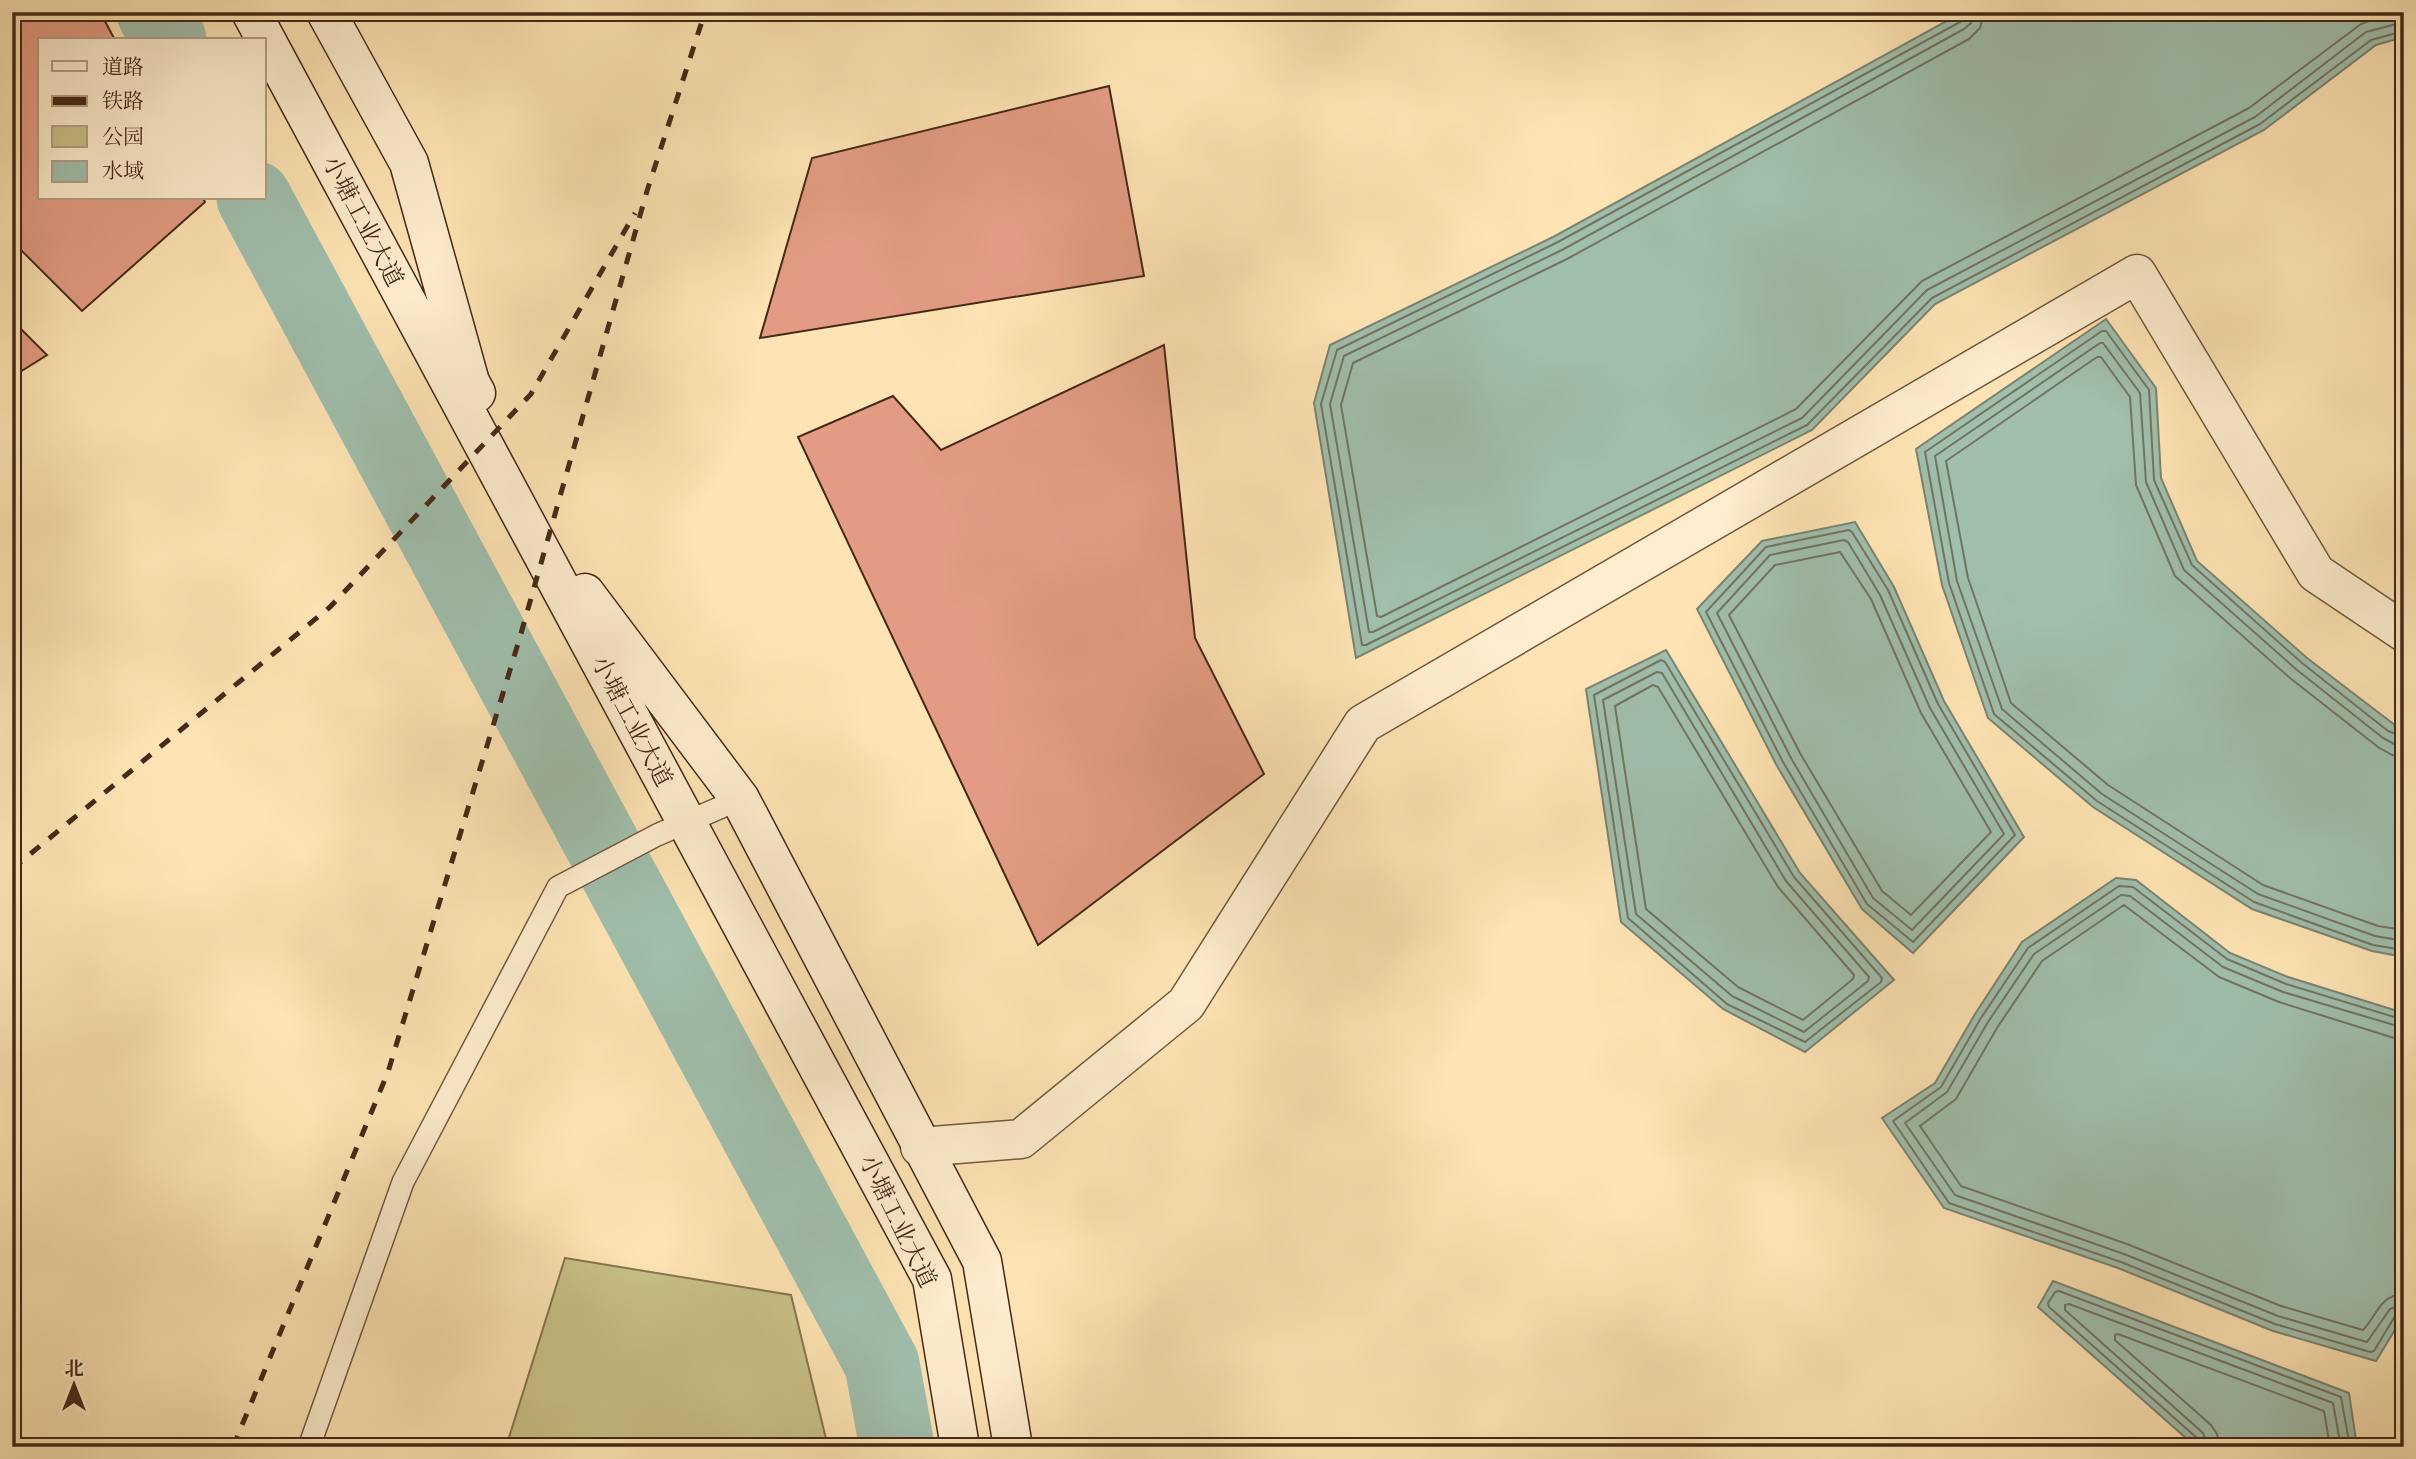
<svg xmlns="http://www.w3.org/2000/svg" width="2416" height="1459" font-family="'IM FELL French Canon','Noto Serif SC',serif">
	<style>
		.green { fill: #c8c187; stroke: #87744f; stroke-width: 2 }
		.water { fill: #a0bfad; stroke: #7c8371; stroke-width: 2 }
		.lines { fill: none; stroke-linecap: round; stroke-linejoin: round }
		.shore { stroke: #737462; stroke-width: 2 }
		.river { stroke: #a0bfad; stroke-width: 75 }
		.building { fill: #e39c83; stroke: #462817; stroke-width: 2 }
		.lane-casing { stroke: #74573e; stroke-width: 24 }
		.street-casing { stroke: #74573e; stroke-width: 41 }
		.secondary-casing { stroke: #462817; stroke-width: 41 }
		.lane { stroke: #feedce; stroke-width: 21 }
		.street { stroke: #feedce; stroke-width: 38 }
		.secondary { stroke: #feedce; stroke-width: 38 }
		.rail { stroke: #462817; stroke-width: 5; stroke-dasharray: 12 12; stroke-linecap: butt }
		.labels { text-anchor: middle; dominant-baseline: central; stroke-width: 6; stroke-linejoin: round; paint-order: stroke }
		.street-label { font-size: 24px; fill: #462817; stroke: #feedce }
	</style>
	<rect width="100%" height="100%" fill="#fee4b4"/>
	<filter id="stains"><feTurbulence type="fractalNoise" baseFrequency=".00286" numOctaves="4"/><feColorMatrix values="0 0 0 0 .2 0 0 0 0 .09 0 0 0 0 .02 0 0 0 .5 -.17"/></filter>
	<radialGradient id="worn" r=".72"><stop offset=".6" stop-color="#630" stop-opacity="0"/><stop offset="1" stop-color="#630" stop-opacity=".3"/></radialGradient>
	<path class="green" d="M565 1258 791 1295 828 1447H506Z"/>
	<path class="water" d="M1963 12H2404V37L2376 45 2264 130 1935 304 1812 430 1356 658 1314 403 1330 345 1555 236Z
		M2106 319 2156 388 2161 478 2197 561 2307 658 2404 732V957L2372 951 2252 909 2093 807 1988 718 1942 585 1916 449Z
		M1855 522 1894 587 1944 701 2024 837 1913 953 1862 909 1777 766 1697 609 1762 541Z
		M1666 650 1800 873 1894 980 1805 1052 1723 1009 1621 922 1586 689Z
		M2116 878 2136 880 2230 953 2288 977 2404 1013V1315L2376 1361 2273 1331 2118 1268 1944 1208 1882 1118 1935 1083 1975 1014 2022 942Z
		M2053 1281 2349 1393 2357 1447H2196L2038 1307Z"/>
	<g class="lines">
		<path class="shore" d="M1965 12 1960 22 1558 242 1337 350 1321 404 1362 645H1366L1807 425 1932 298 2260 124 2371 40 2404 31
			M1973 12 1971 23 1964 29 1562 250 1344 356 1330 404 1369 632H1373L1802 418 1927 290 2255 117 2366 32 2404 22
			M1984 12 1980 28 1969 39 1567 259 1353 363 1341 405 1377 616 1381 617 1796 409 1922 281 2249 108 2361 24 2394 12
			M1849 530 1852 532 1888 590 1938 704 2015 835 1913 942 1867 904 1783 762 1706 612 1766 547Z
			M1844 540 1848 542 1880 595 1930 708 2004 834 1912 930 1873 898 1791 758 1717 613 1770 555Z
			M1840 552 1871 599 1921 713 1991 832 1911 915 1882 891 1800 753 1729 615 1775 565Z
			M1661 660 1665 662 1794 877 1882 978 1881 982 1805 1042 1727 1004 1628 918 1594 695Z
			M1657 672 1662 673 1786 881 1869 977 1868 981 1804 1032 1732 996 1636 914 1603 700Z
			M1653 685 1658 687 1778 887 1854 975 1853 979 1803 1020 1738 987 1646 909 1615 706Z
			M2404 737 2388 731 2302 663 2192 565 2154 480 2149 390 2106 331H2102L1925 452 1949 583 1994 714 2097 801 2254 902 2373 945 2404 950
			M2404 746 2396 745 2383 738 2297 670 2184 570 2146 482 2140 393 2103 343H2100L1935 456 1957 581 2002 709 2102 794 2258 894 2375 936 2404 941
			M2404 757 2392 755 2378 747 2290 678 2175 576 2136 485 2130 397 2101 357H2097L1946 461 1968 578 2011 703 2108 785 2263 885 2378 926 2404 930
			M2404 1020 2286 984 2227 959 2133 887 2119 886 2028 948 1981 1018 1941 1087 1893 1121 1949 1203 2121 1262 2275 1324 2370 1352 2374 1351 2395 1316 2404 1313
			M2404 1028 2283 992 2223 967 2130 896 2121 895 2034 954 1988 1022 1947 1092 1905 1123 1955 1195 2124 1254 2278 1316 2367 1342 2390 1309 2404 1304
			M2404 1039 2394 1038 2279 1002 2219 977 2124 905 2042 961 1997 1028 1956 1099 1920 1126 1961 1186 2127 1244 2281 1306 2363 1330C2377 1316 2379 1295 2404 1294
			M2200 1447 2197 1438 2049 1307 2048 1303 2055 1292 2059 1291 2341 1397 2350 1447
			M2208 1447 2203 1433 2065 1310V1305L2069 1304 2333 1403 2341 1447
			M2219 1447 2217 1434 2211 1425 2115 1340V1335L2118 1334 2324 1411 2330 1447"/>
		<path class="river" d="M154 12 169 40
			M254 198 882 1364 897 1447"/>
	</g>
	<path class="building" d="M12 12H100L115 40H40V198H203L205 202 82 311 12 241Z
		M1109 86 1144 276 760 338 812 158Z
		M12 320 47 355 12 377Z
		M1164 345 1195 638 1264 774 1038 945 798 437 893 396 941 450Z"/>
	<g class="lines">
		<g class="lane-casing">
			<path id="lane" d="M309 1447 403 1182 558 887 657 835 740 799"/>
		</g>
		<g class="street-casing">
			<path id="street" d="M920 1147 1021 1139 1186 1004 1363 724 2137 274 2316 573 2404 632"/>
		</g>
		<g class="secondary-casing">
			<path id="secondary" d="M251 12 932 1279 960 1447
				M326 12 409 163 470 382 476 393
				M585 593 740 799 982 1261 1013 1447"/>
		</g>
		<use href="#lane" class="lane"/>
		<use href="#street" class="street"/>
		<use href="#secondary" class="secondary"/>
		<path class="rail" d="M12 869 330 607 531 394 635 213
			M233 1447 388 1072 520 637 647 191 705 12"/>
	</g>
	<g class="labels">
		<g class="street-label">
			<text transform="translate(363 221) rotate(62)">小塘工业大道</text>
			<text transform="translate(632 721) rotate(62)">小塘工业大道</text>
			<text transform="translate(898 1221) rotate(64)">小塘工业大道</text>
		</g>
	</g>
	<rect width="2416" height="1459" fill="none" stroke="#fee4b4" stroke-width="42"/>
	<rect x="14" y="14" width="2388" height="1431" fill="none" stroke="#462817" stroke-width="3.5"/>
	<rect x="21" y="21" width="2374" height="1417" fill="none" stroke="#462817" stroke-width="2"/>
	<rect x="38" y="38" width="228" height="161" fill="#feedce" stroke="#b49e85" stroke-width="2"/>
	<rect x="52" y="61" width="35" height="10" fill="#feedce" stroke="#b49e85" stroke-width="2"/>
	<text x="102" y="74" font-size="21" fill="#462817">道路</text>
	<rect x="52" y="96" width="35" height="10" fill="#462817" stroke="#b49e85" stroke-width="2"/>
	<text x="102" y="108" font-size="21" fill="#462817">铁路</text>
	<rect x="52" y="126" width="35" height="21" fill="#c8c187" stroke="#b49e85" stroke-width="2"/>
	<text x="102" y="144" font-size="21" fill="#462817">公园</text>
	<rect x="52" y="161" width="35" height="21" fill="#a0bfad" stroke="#b49e85" stroke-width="2"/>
	<text x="102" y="178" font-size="21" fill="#462817">水域</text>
	<g transform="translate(74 1385)" stroke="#feedce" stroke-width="5" paint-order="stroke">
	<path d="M0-5L12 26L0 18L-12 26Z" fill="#462817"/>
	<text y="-10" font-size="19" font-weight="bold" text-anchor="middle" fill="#462817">北</text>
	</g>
	<rect width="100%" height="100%" filter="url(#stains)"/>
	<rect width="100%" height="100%" fill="url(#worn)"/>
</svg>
